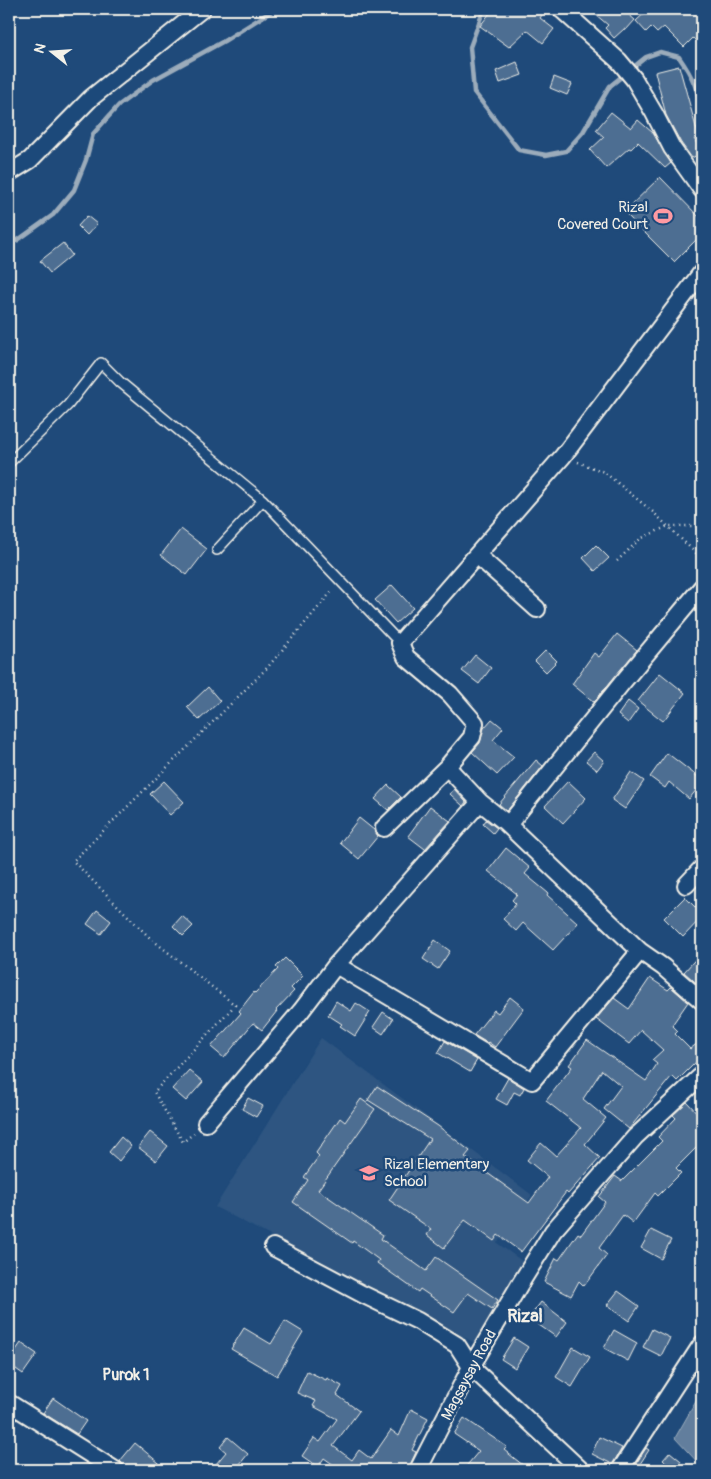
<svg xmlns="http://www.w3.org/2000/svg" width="711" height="1479" font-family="Pangolin,sans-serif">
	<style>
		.built { fill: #2d5581 }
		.water { fill: #627e9d; stroke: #9cacbb }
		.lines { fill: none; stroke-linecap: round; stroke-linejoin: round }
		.stream { stroke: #9cacbb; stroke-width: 4.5 }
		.building { fill: #4d6e92; stroke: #f4f1e8 }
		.service-casing { stroke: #f4f1e8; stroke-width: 12 }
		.minor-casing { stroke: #f4f1e8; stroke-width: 20 }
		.path { stroke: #f4f1e8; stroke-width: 2.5; stroke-dasharray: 1 4; stroke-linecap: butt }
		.service { stroke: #1f4a7a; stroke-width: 9 }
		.minor { stroke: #1f4a7a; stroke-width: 16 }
		.labels { text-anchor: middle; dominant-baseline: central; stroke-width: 5; stroke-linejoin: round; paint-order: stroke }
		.poi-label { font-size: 15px; fill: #f4f1e8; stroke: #1f4a7a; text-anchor: end }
		.street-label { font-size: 15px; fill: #f4f1e8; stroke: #1f4a7a }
		.neighbourhood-label { font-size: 16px; font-weight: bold; fill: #f4f1e8; stroke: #1f4a7a }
		.quarter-label { font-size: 18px; font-weight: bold; fill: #f4f1e8; stroke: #1f4a7a }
	</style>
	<rect width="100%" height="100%" fill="#1f4a7a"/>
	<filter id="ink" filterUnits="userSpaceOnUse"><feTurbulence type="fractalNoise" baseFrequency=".02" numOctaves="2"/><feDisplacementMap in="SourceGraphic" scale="10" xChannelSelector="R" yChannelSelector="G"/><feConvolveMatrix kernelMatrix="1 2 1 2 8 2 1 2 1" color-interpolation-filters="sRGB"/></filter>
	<g filter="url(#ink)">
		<path class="built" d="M321 1038 532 1195 497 1243 522 1261 475 1343 215 1207Z"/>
		<path class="water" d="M702 1391V1467L675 1438Z"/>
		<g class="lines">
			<path class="stream" d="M484 9 470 47 474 92 519 150 546 155 566 151 583 132 610 86 646 57 660 52 679 57C693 77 698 89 702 114
				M9 243 18 240 53 215 74 190 86 160 93 134 119 105 153 80 224 41 275 9"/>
		</g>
		<path class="building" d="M493 9H546L540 18 554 29 543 43 527 30 509 47 480 26Z
			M589 9H622L635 20 626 30 624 29 614 38 605 28 608 25Z
			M649 9H702V47L693 38 684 47 664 27 657 33 651 27 646 32 636 21Z
			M517 62 522 75 500 83 496 71Z
			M679 66 699 138 694 139 702 152 692 158 681 143 666 115 655 72Z
			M554 77 572 84 567 95 550 88Z
			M611 112 631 128 638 120 653 133 671 163 665 168 638 142 631 149 629 148 606 168 590 150 604 137 596 130Z
			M660 177 702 220V234L674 262 624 212Z
			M87 216 97 224 87 235 78 226Z
			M63 243 72 255 50 273 40 261Z
			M181 529 207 549 187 575 161 555Z
			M596 545 609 558 595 571 583 558Z
			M392 585 413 608 396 623 375 600Z
			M617 634 637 650 594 702 572 684 594 653 599 657Z
			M546 650 557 661 546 672 535 661Z
			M475 655 491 668 479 684 462 671Z
			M660 673 685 693 663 721 638 701Z
			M208 687 220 701 199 720 187 707Z
			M628 701 638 709 628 723 618 715Z
			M492 719 503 728 493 740 514 757 497 775 472 752 480 743 484 728Z
			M594 752 604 761 597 770 586 761Z
			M667 753 702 780V783L689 799 669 782 665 788 650 777Z
			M536 760 543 766 507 811 499 804Z
			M631 772 644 781 625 809 612 800Z
			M164 781 184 802 170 815 150 794Z
			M568 781 586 798 563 823 545 806Z
			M388 785 401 797 388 810 375 799Z
			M454 789 466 802 463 806 450 794Z
			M430 806 450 821 425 849 408 836Z
			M359 818 374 830 378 836 359 859 340 843Z
			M486 820 497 828 493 833 483 824Z
			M506 848 530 868 525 874 548 893 547 895 578 923 553 950 523 923 516 931 503 919 516 904 512 900 517 894 488 871Z
			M685 897 702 914V917L683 937 664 918Z
			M97 910 111 921 101 934 87 924Z
			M182 916 193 926 183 936 173 926Z
			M435 940 450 951 438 969 423 959Z
			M702 952V988L684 972Z
			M285 958 303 976 291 988 294 991 276 1010 277 1011 262 1030 253 1023 224 1058 211 1047 241 1013 239 1011 254 992 255 993 278 969 276 967Z
			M650 978 668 990 671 987 688 1002 672 1025 678 1031 675 1034 690 1049 702 1040V1056L677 1081 672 1076 629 1129 604 1109 621 1086 602 1070 583 1099 606 1118 585 1144 600 1158 568 1194 566 1192 521 1252 498 1235 494 1241 465 1220 444 1248 427 1235 431 1229 389 1200 430 1139 368 1100 377 1086 438 1126 470 1151 465 1157 529 1203 548 1177 527 1160 541 1143 556 1156 581 1128 546 1101 572 1067 569 1065 587 1040 646 1081 657 1064 652 1060 663 1050 641 1030 629 1044 596 1019 614 998 629 1009Z
			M510 997 524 1008 495 1047 488 1042 487 1043 474 1035 494 1010 498 1013Z
			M336 1001 351 1011 356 1003 370 1012 355 1036 340 1026 342 1024 328 1015Z
			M383 1012 393 1019 383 1034 373 1027Z
			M445 1041 477 1060 470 1072 438 1053Z
			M189 1070 203 1082 186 1101 172 1089Z
			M508 1078 524 1088 520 1095 514 1092 507 1105 496 1099Z
			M248 1098 263 1106 256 1117 242 1109Z
			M361 1099 375 1109 318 1190 383 1235 381 1239 426 1271 436 1257 498 1300 492 1309 468 1293 454 1312 420 1289 418 1292 377 1263 379 1260 353 1241 352 1243 293 1202 308 1180 304 1177 319 1156 316 1153 340 1118 345 1122Z
			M687 1102 702 1118V1142L676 1168 681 1173 658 1196 655 1193 633 1223 623 1215 599 1248 607 1255 584 1286 579 1281 571 1296 544 1282 556 1258 559 1260 578 1233 581 1235 605 1202 599 1197 615 1176 622 1181 662 1141 658 1137 676 1118 673 1115Z
			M150 1132 168 1146 156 1161 138 1147Z
			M121 1137 131 1146 119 1161 109 1152Z
			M651 1230 671 1240 661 1259 641 1248Z
			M618 1291 639 1306 629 1321 607 1305Z
			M541 1302 567 1322 556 1337 529 1318Z
			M285 1321 303 1332 277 1376 231 1349 244 1328 271 1344Z
			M652 1329 670 1338 661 1356 643 1347Z
			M614 1330 637 1343 628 1361 604 1348Z
			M514 1338 528 1347 515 1368 501 1359Z
			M21 1343 37 1354 23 1374 9 1364V1360Z
			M573 1347 590 1357 572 1387 556 1377Z
			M307 1371 326 1380 327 1378 342 1386 337 1395 359 1411 333 1446 352 1460 359 1450 371 1459 391 1430 399 1436 411 1409 428 1418 412 1450 416 1452 408 1470H341L324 1458 318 1467 302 1456 314 1438 320 1442 337 1419 313 1406 316 1401 297 1393Z
			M53 1398 86 1421 77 1434 43 1413Z
			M464 1418 507 1447 504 1450 529 1470H463L479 1451 454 1434Z
			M228 1437 248 1454 235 1470H211L226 1452 220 1447Z
			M599 1437 622 1448 612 1465 610 1470H606L610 1463 592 1454Z
			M135 1443 159 1463 153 1470H125L124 1465 120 1461Z
			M646 1448 649 1450 636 1470H632Z
			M670 1452 681 1461 674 1470 663 1460Z"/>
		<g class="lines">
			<g class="service-casing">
				<path id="service" d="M9 463 68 405 101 363 120 382 263 500 400 643
					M217 550 263 500"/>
			</g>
			<g class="minor-casing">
				<path id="minor" d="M561 9 619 61 634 79 654 113 672 148 702 190
					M9 173 30 160 91 98 202 9
					M477 555 537 609
					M447 767 472 737 475 723 450 694 406 657 400 643 563 456 702 272
					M508 825 622 683 702 587
					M384 828 447 767 480 802 505 822 640 951 663 967 702 1001
					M686 885 702 868
					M336 965 532 1081 640 951
					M206 1123 301 1011 336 965 480 802
					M273 1247 362 1294 418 1321 457 1345 471 1367 581 1470
					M9 1403 115 1470
					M418 1470 471 1367 520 1284 553 1231 635 1137 702 1075
					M620 1470 702 1344"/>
			</g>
			<path class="path" d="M578 462 604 472 653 512 702 559
				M617 561 640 539 668 526H702
				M194 1133 183 1142 154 1092 235 1005 150 938 73 861 267 668 333 590"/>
			<use href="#service" class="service"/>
			<use href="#minor" class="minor"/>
		</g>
	</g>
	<defs>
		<g id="stadium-bare" transform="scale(1.5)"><path d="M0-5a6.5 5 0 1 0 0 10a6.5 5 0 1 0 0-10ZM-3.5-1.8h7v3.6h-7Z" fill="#ff9aa2" stroke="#1f4a7a" stroke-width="2.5" paint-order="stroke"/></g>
		<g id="school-bare" transform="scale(1.5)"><path d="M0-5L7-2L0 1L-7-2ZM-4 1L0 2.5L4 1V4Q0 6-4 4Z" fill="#ff9aa2" stroke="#1f4a7a" stroke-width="2.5" paint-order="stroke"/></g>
	</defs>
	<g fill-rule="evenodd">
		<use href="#stadium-bare" x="663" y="216"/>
		<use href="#school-bare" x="369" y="1173"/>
	</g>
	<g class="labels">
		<g class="poi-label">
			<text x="648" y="207">Rizal<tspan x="648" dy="17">Covered Court</tspan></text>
			<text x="384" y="1164" text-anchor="start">Rizal Elementary<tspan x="384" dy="17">School</tspan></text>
		</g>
		<g class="street-label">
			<text transform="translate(469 1375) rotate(-62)">Magsaysay Road</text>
		</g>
		<g class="neighbourhood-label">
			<text x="126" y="1375">Purok 1</text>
		</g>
		<g class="quarter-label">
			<text x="525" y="1316">Rizal</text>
		</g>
	</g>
	<rect width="711" height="1479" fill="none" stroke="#1f4a7a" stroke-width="30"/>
	<rect x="15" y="15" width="681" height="1449" fill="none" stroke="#f4f1e8" stroke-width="2" filter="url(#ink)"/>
	<g transform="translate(52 52) rotate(287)" stroke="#1f4a7a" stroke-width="4" paint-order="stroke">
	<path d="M0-4L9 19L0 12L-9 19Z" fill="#f4f1e8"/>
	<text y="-8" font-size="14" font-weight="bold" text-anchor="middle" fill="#f4f1e8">N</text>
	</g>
</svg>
